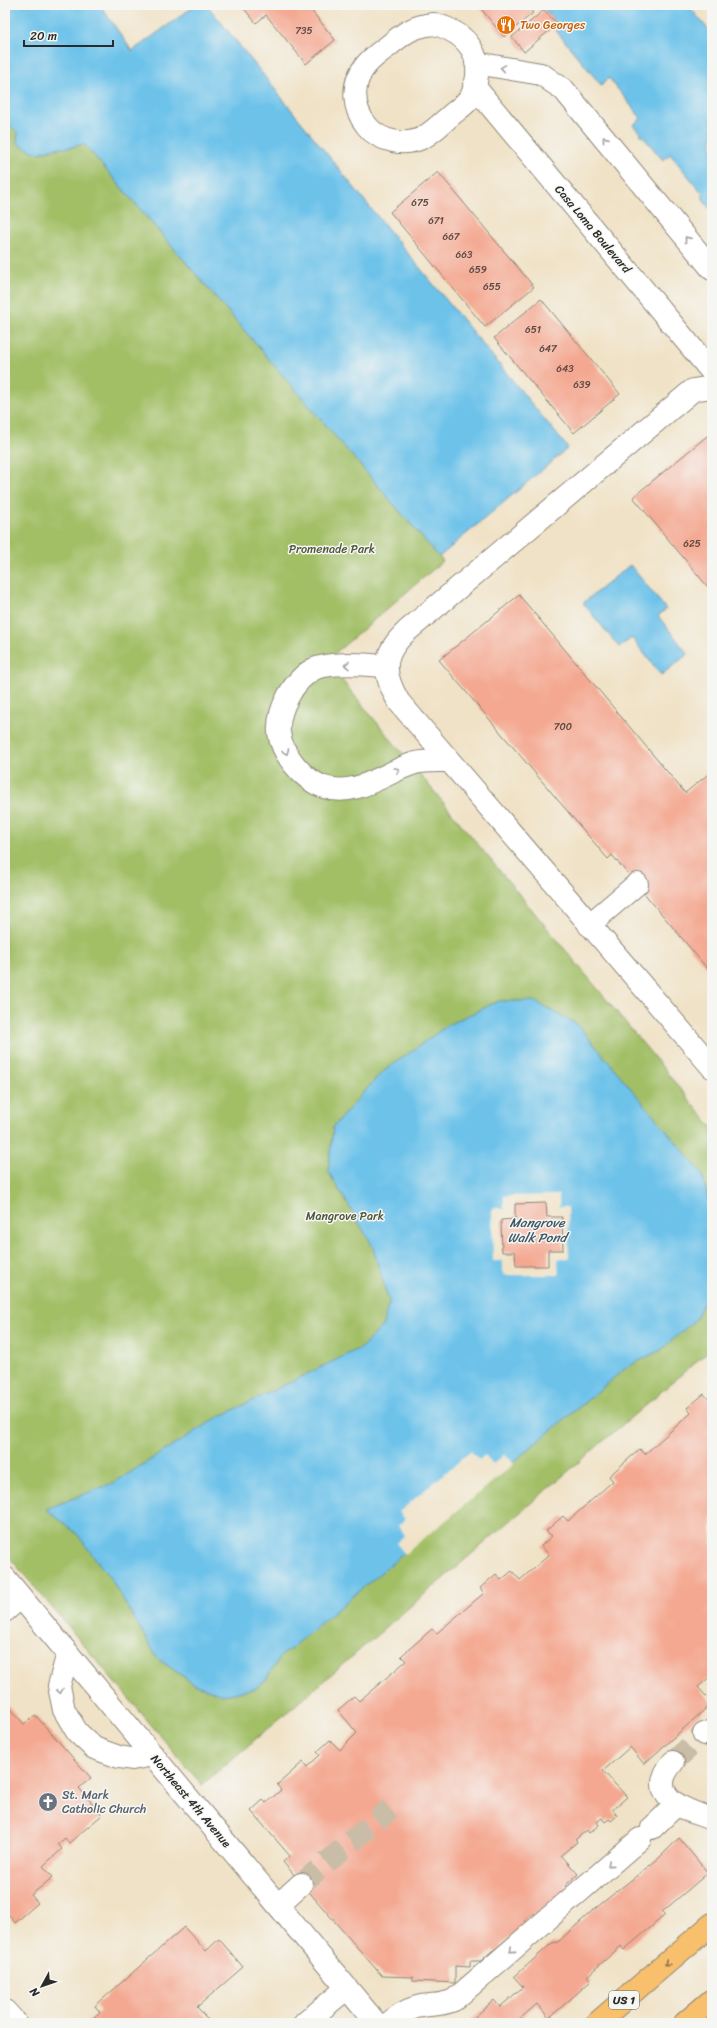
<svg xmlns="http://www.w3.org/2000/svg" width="717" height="2028" font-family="Sriracha,sans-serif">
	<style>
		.green { fill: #a2bf66; stroke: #667548 }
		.water { fill: #6dc2ea; stroke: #4c768a }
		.pier { fill: #f0e2c6 }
		.building { fill: #f4a891 }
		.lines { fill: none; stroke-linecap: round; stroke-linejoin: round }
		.minor-tunnel { stroke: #c9bda7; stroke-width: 22; stroke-dasharray: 22 11; stroke-linecap: butt }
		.minor-casing { stroke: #8e8678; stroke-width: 24 }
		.major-casing { stroke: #8e8678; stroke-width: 24 }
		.minor { stroke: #fff; stroke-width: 22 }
		.major { stroke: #f8bf6c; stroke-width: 22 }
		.oneway { stroke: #a0a0a0 }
		.oneway2 { stroke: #876e48 }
		.labels { text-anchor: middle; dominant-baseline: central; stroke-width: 3; stroke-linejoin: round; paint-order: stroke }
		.number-label { font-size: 10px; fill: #5d4a44 }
		.shield { fill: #f6f6f2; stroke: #686867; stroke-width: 1 }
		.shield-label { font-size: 11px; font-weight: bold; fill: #2b2b2b }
		.food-label { font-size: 12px; fill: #c56008; stroke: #f6f6f2; text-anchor: start }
		.street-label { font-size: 12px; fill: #2b2b2b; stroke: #f6f6f2 }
		.park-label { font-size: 12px; fill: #4f573d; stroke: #f6f6f2 }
		.worship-label { font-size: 12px; fill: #5b616d; stroke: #f6f6f2; text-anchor: start }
		.water-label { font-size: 13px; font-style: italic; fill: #3f5864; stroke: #f6f6f2 }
	</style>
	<rect width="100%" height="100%" fill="#f6f6f2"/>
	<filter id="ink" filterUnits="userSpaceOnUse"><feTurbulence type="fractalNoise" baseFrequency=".025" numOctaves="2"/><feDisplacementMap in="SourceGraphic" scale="8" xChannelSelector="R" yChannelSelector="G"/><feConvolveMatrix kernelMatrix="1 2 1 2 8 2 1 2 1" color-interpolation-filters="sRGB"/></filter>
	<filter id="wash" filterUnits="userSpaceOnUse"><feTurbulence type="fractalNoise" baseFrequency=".012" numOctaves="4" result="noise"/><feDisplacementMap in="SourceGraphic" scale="16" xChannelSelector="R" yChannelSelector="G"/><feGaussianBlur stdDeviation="0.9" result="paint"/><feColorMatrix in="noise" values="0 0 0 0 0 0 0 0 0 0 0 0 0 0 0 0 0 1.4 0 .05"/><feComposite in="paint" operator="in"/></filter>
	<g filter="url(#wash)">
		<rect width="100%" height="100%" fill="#f0e2c6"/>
		<path class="green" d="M5 124 10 125 39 153C54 148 68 148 84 144L443 561 326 661 712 1127V1348L202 1785 5 1552Z"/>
		<path class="water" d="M5 5H100L132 51 196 5H207L373 211 568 448 439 557 84 144 69 148H54L39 153 27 149 17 143 18 133 10 125 5 124Z
			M541 5H688L712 34V211L703 200V194L670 154 663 160 633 125 641 119 640 117 609 78 601 85 553 27 557 24Z
			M630 565 666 609 658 616 688 654 661 675 632 638 619 647 583 603Z
			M499 1001H534L577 1024 702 1173 710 1207V1269L708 1293 696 1319 661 1350 627 1367 280 1657 265 1681 255 1689 223 1695 194 1684 158 1659 112 1581 77 1534 46 1509 115 1482 215 1419 362 1347 382 1327 389 1302 372 1245 328 1171 333 1127 380 1074 449 1024Z"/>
		<path class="pier" d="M559 1195V1207H568L569 1259H558L559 1275H503V1261H493L492 1208H504V1196Z
			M471 1451 479 1460 485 1455 493 1464 505 1454 514 1464 405 1554 396 1543 405 1535 398 1526 405 1519 399 1512Z"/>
		<g id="blocks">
			<path class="building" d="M241 5H307L335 40 306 64 266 15 256 23Z
				M478 5H526L533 13 504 37Z
				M544 10 557 24 524 52 512 37Z
				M438 172 534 287 485 327 390 212Z
				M541 299 620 394 574 433 494 338Z
				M712 432V592L633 497Z
				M519 595 685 793 712 771V974L612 855 608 859 439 660Z
				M546 1203 547 1217H562L563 1250H548V1266H516L515 1252H502L501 1220 515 1219V1204Z
				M704 1394 712 1403V1675L698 1687 712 1703 644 1764 630 1747 603 1771 627 1797 613 1809 617 1816 611 1821 609 1819 605 1822 602 1818 597 1822 599 1825 589 1833 587 1830 575 1840 577 1842 561 1855 578 1874 565 1886 569 1890 537 1917 534 1913 525 1920 529 1925 522 1931 518 1929 502 1944 497 1955 493 1950 481 1961H470V1967L455 1966V1983L413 1981V1977L382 1976 283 1862 290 1856 251 1811 263 1800 266 1803 281 1790 277 1785 303 1762 307 1767 320 1755 317 1752 330 1740 340 1750 357 1733 338 1710 354 1696 359 1701 406 1661 401 1656 432 1629 437 1633 484 1593 480 1588 496 1574 501 1580 512 1571 520 1580 549 1555 541 1546 552 1536 546 1531 563 1516 568 1521 613 1481 609 1476 640 1449 645 1454 691 1413 687 1408Z
				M5 1702 24 1724 35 1715 91 1778 79 1788 102 1815 69 1843 65 1838 58 1844 62 1849 43 1866 53 1877 31 1895 38 1903 15 1923 9 1915 5 1919Z
				M679 1838 708 1873 662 1912 665 1915 624 1950 621 1946 587 1976 591 1981 549 2018 537 2004 515 2023H468L494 2000 500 2007 523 1987 514 1977 552 1943 558 1942 592 1911 659 1858Z
				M184 1927 206 1951 219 1939 243 1967 197 2007 211 2023H87L100 2012 95 2006Z"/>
		</g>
	</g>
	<g filter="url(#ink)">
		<use href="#blocks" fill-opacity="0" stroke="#8e8678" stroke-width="1"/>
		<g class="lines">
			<path class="minor-tunnel" d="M673 1762 704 1734
				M301 1884 390 1809"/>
			<g class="minor-casing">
				<path id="minor" d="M434 24C468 33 486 57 473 92 470 102 458 109 450 116 442 123 434 131 424 137 406 147 380 142 367 126 352 108 351 83 366 65 372 58 380 52 387 47 403 34 412 26 434 24Z
					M476 63 541 74 564 90 712 269
					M474 86 712 372
					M712 387 693 390 407 631C381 655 382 673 399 702L712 1067
					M386 666C368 665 331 661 314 669 294 679 277 710 279 733 282 754 303 780 324 787 357 798 385 772 415 763 426 760 437 761 449 761
					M589 925 637 884
					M5 1578 376 2023
					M5 1611 21 1597
					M68 1653 59 1686 64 1710 77 1732 94 1748 119 1757 132 1759 153 1755
					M704 1734 712 1731
					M673 1762C644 1796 684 1810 712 1819
					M652 1828 677 1804
					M278 1905 301 1884
					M5 2011 16 2023
					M305 2023 347 1988
					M389 2023C398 2016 406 2010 417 2007 431 2003 438 2007 454 2000L640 1839"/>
			</g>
			<g class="major-casing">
				<path id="major" d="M597 2023 712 1924
					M685 2023 712 2000"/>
			</g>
			<use href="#minor" class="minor"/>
			<use href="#major" class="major"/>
		</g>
		<defs><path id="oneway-chevron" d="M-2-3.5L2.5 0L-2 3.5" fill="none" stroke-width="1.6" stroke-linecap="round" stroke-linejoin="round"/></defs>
		<g class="oneway">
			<use href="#oneway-chevron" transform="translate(503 68) rotate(-171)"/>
			<use href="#oneway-chevron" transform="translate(605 139) rotate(-129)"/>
			<use href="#oneway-chevron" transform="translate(687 239) rotate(-129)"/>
			<use href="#oneway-chevron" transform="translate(347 665) rotate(-178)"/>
			<use href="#oneway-chevron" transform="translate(286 752) rotate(69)"/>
			<use href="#oneway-chevron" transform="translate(397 770) rotate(-25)"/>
			<use href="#oneway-chevron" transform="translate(60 1691) rotate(81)"/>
			<use href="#oneway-chevron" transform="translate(610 1864) rotate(139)"/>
			<use href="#oneway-chevron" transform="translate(512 1950) rotate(139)"/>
		</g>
		<use class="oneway2" href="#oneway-chevron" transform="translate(667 1963) rotate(139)"/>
	</g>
	<defs>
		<g id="restaurant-disc" transform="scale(1)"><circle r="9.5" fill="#e8710a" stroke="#f6f6f2"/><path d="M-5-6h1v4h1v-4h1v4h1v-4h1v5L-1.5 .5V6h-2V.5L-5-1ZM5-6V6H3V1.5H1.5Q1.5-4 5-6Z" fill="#fff"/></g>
		<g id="church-disc" transform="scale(1)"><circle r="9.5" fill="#6b7280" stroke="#f6f6f2"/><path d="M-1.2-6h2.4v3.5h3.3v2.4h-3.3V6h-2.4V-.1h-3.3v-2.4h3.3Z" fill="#fff"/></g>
	</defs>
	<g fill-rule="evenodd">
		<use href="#restaurant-disc" x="506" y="25"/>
		<use href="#church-disc" x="48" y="1802"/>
	</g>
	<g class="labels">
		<g class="number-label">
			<text x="304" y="31">735</text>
			<text x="420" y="203">675</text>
			<text x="436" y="221">671</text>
			<text x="451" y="237">667</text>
			<text x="464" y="255">663</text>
			<text x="478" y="270">659</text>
			<text x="492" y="287">655</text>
			<text x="533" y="330">651</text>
			<text x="548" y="349">647</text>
			<text x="565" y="369">643</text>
			<text x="582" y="385">639</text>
			<text x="692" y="544">625</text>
			<text x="563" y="727">700</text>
		</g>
		<rect class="shield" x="609" y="1991" width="30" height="18" rx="3"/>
		<g class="shield-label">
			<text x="624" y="2000">US 1</text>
		</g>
		<g class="food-label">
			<text x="520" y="25">Two Georges</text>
		</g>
		<g class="street-label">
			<text transform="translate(593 229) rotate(50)">Casa Loma Boulevard</text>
			<text transform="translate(191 1801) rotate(50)">Northeast 4th Avenue</text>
		</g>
		<g class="park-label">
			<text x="332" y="549">Promenade Park</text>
			<text x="345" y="1216">Mangrove Park</text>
		</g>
		<g class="worship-label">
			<text x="62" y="1795">St. Mark<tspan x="62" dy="14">Catholic Church</tspan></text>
		</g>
		<g class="water-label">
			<text x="537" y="1222">Mangrove<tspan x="537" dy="15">Walk Pond</tspan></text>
		</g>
	</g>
	<rect width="717" height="2028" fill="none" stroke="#f6f6f2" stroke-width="20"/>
	<g transform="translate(42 1986) rotate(230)" stroke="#f6f6f2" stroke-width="3" paint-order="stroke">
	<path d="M0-3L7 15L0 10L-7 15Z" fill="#2b2b2b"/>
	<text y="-6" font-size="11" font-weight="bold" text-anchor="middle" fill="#2b2b2b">N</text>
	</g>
	<path d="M24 40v6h89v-6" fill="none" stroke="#2b2b2b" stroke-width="2"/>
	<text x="30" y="40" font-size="12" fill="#2b2b2b" stroke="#f6f6f2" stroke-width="3" paint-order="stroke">20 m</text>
</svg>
